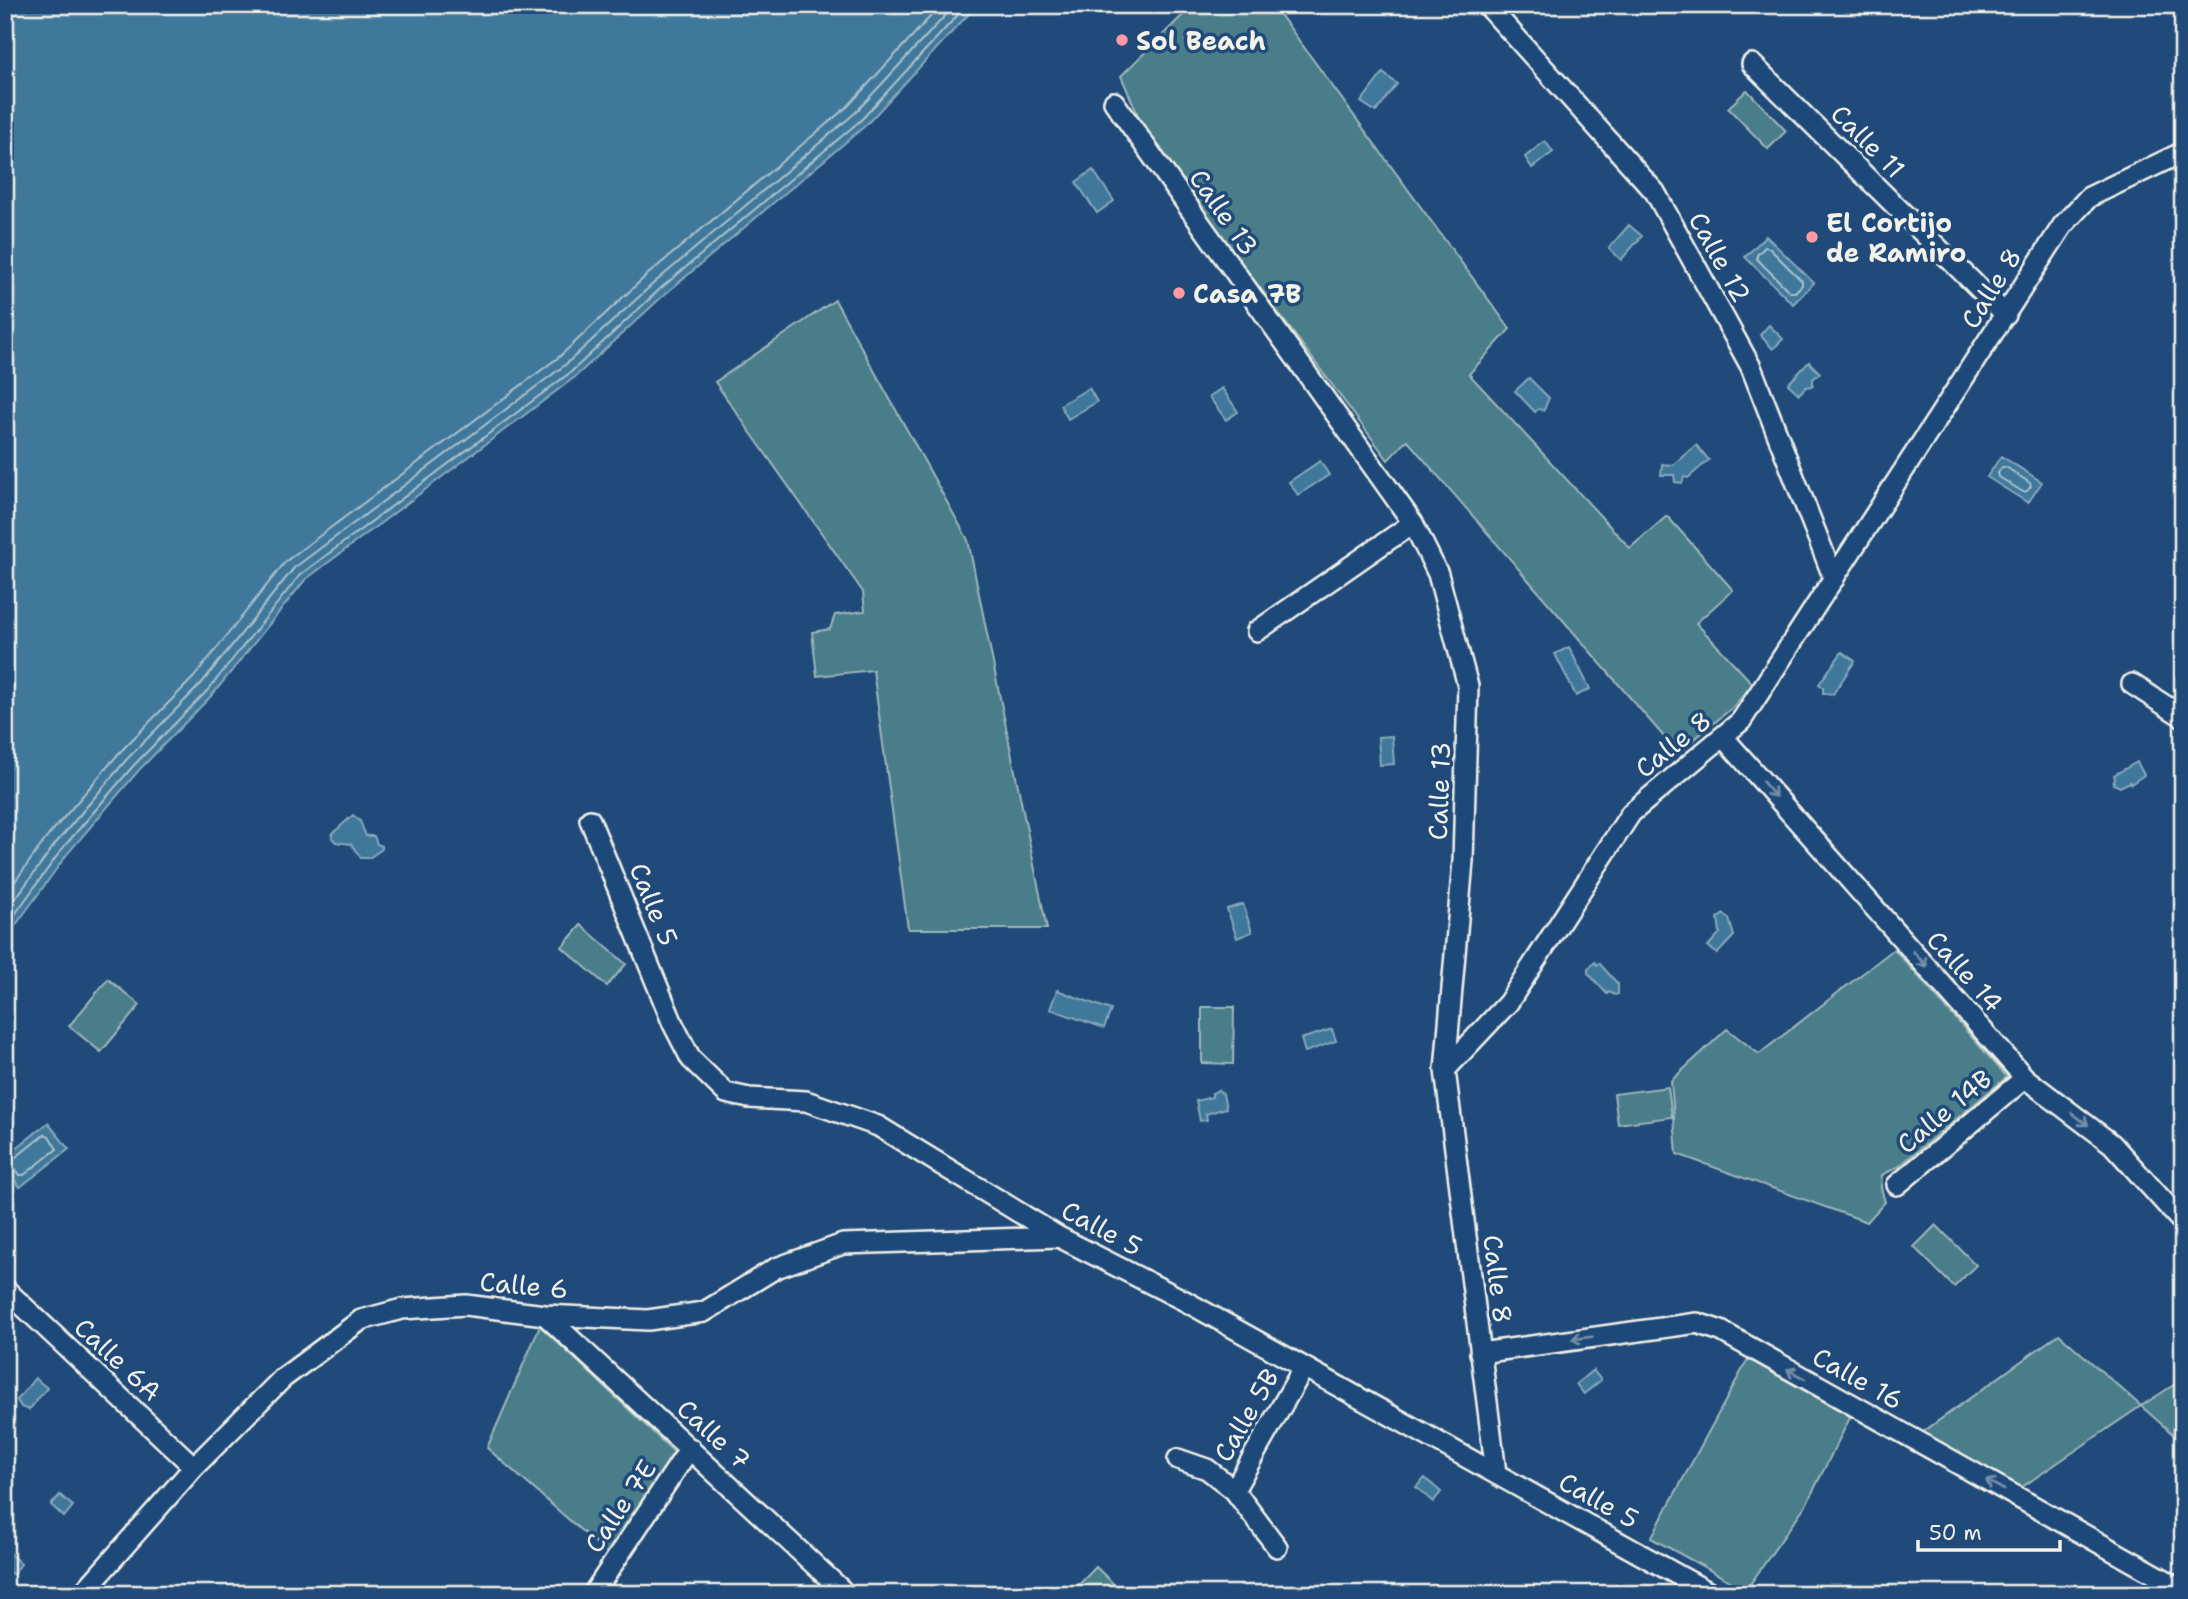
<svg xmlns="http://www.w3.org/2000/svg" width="2188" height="1599" font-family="'Shantell Sans',sans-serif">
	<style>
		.green { fill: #4a7d8a; stroke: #9fb7b9; stroke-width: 2 }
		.water { fill: #40789c; stroke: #88a8ba; stroke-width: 2 }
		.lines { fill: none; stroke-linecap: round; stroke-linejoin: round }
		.shore { stroke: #acc1ca; stroke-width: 2 }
		.street-casing { stroke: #f4f1e8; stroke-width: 24 }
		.street { stroke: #1f4a7a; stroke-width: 19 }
		.oneway { stroke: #748da6 }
		.poi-dot { fill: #ff9aa2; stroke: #1f4a7a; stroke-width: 2.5 }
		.labels { text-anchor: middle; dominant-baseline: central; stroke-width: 7; stroke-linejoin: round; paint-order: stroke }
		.poi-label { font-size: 26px; font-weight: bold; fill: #f4f1e8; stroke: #1f4a7a; text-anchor: start }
		.street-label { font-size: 26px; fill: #f4f1e8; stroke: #1f4a7a }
	</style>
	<rect width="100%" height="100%" fill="#1f4a7a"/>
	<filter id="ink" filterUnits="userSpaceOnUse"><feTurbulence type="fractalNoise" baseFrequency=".0143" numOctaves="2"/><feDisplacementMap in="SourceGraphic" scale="14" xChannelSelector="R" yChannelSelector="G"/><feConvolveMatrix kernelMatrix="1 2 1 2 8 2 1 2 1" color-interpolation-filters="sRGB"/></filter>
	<g filter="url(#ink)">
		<path class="green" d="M1193 5H1273L1510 329 1469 374 1630 548 1667 516 1733 590 1696 623 1753 684 1733 707 1678 753 1407 440 1388 460 1148 138 1121 76Z
			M1747 90 1786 131 1768 149 1728 108Z
			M835 300 968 540 1047 929H908L873 670 817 676 812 632 830 629 835 615 865 611 863 592 715 382Z
			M581 925 626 964 607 986 562 947Z
			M1894 949 2007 1077 1898 1167 1882 1175 1881 1188 1885 1202 1867 1222 1677 1154 1671 1081 1727 1029 1759 1054Z
			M108 979 140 1005 101 1052 69 1026Z
			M1202 1007H1234L1233 1064 1202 1063Z
			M1668 1087 1672 1117 1618 1124 1614 1094Z
			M1936 1225 1976 1265 1954 1287 1914 1247Z
			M540 1326 675 1453 608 1554 487 1448Z
			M2059 1334 2141 1406 2183 1379V1443L2141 1406 2022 1487 1923 1432Z
			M1748 1359 1851 1416 1807 1503 1746 1590 1651 1538Z
			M1096 1567 1124 1594H1070Z"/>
		<path class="water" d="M5 5H977L866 125 664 295 575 377 305 580 213 694 139 770 68 853 5 940Z
			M1383 73 1397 84 1376 112 1361 102Z
			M1545 141 1553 152 1532 168 1525 157Z
			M1093 170 1114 201 1097 213 1076 182Z
			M1629 225 1642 236 1621 260 1609 248Z
			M1766 236 1814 283 1793 304 1745 257Z
			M1769 325 1783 339 1773 349 1760 335Z
			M1809 362 1820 373 1813 379V386L1806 387 1799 394 1788 384Z
			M1529 378 1549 398 1544 410 1538 409 1535 412 1515 391Z
			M1089 388 1097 402 1068 419 1060 405Z
			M1222 388 1238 412 1226 420 1209 397Z
			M1696 445 1709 460 1688 478 1684 477 1682 483 1675 482 1674 475H1661L1662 464 1673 465Z
			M2001 456 2042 482 2028 503 1987 477Z
			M1320 461 1329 475 1298 495 1289 482Z
			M1569 647 1590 689 1576 696 1555 654Z
			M1842 652 1855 661 1833 694 1823 693V687L1819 684Z
			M1392 736 1394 764 1380 765 1378 737Z
			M2137 762 2144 775 2131 784 2130 782 2120 787 2113 784 2115 778 2114 775Z
			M353 815 360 821 366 836H374L377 844 382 846V849L369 858H361L351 844 336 842 332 838V834Z
			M1243 904 1252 932 1237 938 1227 909Z
			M1724 914 1729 919 1734 936 1717 954 1708 946 1720 933 1718 918Z
			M1595 962 1597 965 1599 963 1618 984V994L1615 995 1609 992 1607 994 1588 973V969Z
			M1057 990 1111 1010 1104 1028 1050 1009Z
			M1332 1029 1336 1041 1305 1052 1301 1039Z
			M1218 1090 1223 1094 1226 1108 1206 1114 1207 1120 1200 1121 1196 1101 1212 1097V1093Z
			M48 1123 69 1149 20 1187 5 1168V1157Z
			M1593 1370 1601 1380 1584 1394 1576 1384Z
			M35 1378 47 1388 29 1410 21 1407 17 1400Z
			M1425 1478 1441 1492 1433 1502 1416 1487Z
			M60 1495 73 1506 64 1517 51 1505Z
			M8 1552 21 1564 13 1575 5 1568V1555Z"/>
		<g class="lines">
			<path class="shore" d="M1765 247 1769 248 1802 281V285L1795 292H1790L1757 259V255Z
				M2002 467H2006L2030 483 2031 486 2027 491 2023 492 1999 477 1998 473Z
				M5 895 48 836 120 752 194 677 286 561 559 357 647 275 848 106 941 5
				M5 913 56 843 127 759 201 684 294 568 565 365 654 283 855 113 955 5
				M5 928 62 849 134 765 208 690 300 575 571 372 660 289 861 120 967 5
				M45 1134 49 1136 57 1149 24 1175H20L11 1165V1161Z"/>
			<g class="street-casing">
				<path id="street" d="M1487 5 1655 192 1751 367 1834 579
					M2181 5 2183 9
					M1752 64 2006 315
					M1114 102 1413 523
					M1257 631 1413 523 1438 574 1468 686 1463 861 1445 1070
					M2132 684 2183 717
					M1724 738 2025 1078 2112 1144 2183 1223
					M590 820 673 1024 691 1059 726 1093 749 1098 806 1101 878 1126 1059 1237 1185 1301 1712 1594
					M1897 1185 2025 1078
					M5 1289 194 1467
					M545 1315 846 1594
					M1480 1353 1697 1323 1721 1331 2183 1590
					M1178 1459 1207 1469 1234 1490 1304 1367
					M1496 1473 1445 1070 1508 1003 1631 813 1741 721 2063 225 2089 197 2183 152
					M1234 1490 1277 1547
					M82 1594 194 1467 283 1378 361 1320 402 1309 466 1305 545 1315 648 1320 704 1312 776 1268 843 1244 1059 1237
					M593 1594 690 1448"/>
			</g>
			<use href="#street" class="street"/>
		</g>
		<defs><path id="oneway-shaft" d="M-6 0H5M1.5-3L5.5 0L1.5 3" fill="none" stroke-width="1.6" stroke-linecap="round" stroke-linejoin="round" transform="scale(1.75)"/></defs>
		<g class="oneway">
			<use href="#oneway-shaft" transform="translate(1769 789) rotate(49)"/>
			<use href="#oneway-shaft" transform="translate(1920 959) rotate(48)"/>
			<use href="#oneway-shaft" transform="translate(2080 1119) rotate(37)"/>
			<use href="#oneway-shaft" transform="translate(1582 1338) rotate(172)"/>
			<use href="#oneway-shaft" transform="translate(1796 1374) rotate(-151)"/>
			<use href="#oneway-shaft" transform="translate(1995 1485) rotate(-151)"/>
		</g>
	</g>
	<g class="poi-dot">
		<circle cx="1122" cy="40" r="7"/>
		<circle cx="1812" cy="237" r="7"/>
		<circle cx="1179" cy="293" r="7"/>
	</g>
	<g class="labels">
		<g class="poi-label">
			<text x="1136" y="40">Sol Beach</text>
			<text x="1826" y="222">El Cortijo<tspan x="1826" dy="30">de Ramiro</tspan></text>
			<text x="1193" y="293">Casa 7B</text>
		</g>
		<g class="street-label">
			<text transform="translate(1868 141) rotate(45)">Calle 11</text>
			<text transform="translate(1224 212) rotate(55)">Calle 13</text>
			<text transform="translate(1720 257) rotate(61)">Calle 12</text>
			<text transform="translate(1991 288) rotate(-58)">Calle 8</text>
			<text transform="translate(1673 744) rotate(-39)">Calle 8</text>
			<text transform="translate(1439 791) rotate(-88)">Calle 13</text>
			<text transform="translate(654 904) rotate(68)">Calle 5</text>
			<text transform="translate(1965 971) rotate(48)">Calle 14</text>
			<text transform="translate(1944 1111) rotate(-40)">Calle 14B</text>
			<text transform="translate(1102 1228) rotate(28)">Calle 5</text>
			<text transform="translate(1498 1279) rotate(83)">Calle 8</text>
			<text transform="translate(524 1285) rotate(5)">Calle 6</text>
			<text transform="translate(118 1359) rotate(43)">Calle 6A</text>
			<text transform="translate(1858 1378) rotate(29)">Calle 16</text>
			<text transform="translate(1246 1415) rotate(-60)">Calle 5B</text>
			<text transform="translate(714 1434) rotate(43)">Calle 7</text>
			<text transform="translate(1599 1500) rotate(29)">Calle 5</text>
			<text transform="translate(620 1506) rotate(-56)">Calle 7E</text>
		</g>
	</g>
	<rect width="2188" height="1599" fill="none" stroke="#1f4a7a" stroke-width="28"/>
	<rect x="14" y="14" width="2160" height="1571" fill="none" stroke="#f4f1e8" stroke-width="2.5" filter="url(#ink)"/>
	<path d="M1918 1540v10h142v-10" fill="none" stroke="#f4f1e8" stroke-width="3.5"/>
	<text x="1929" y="1540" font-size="21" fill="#f4f1e8" stroke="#1f4a7a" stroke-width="5" paint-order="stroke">50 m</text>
</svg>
